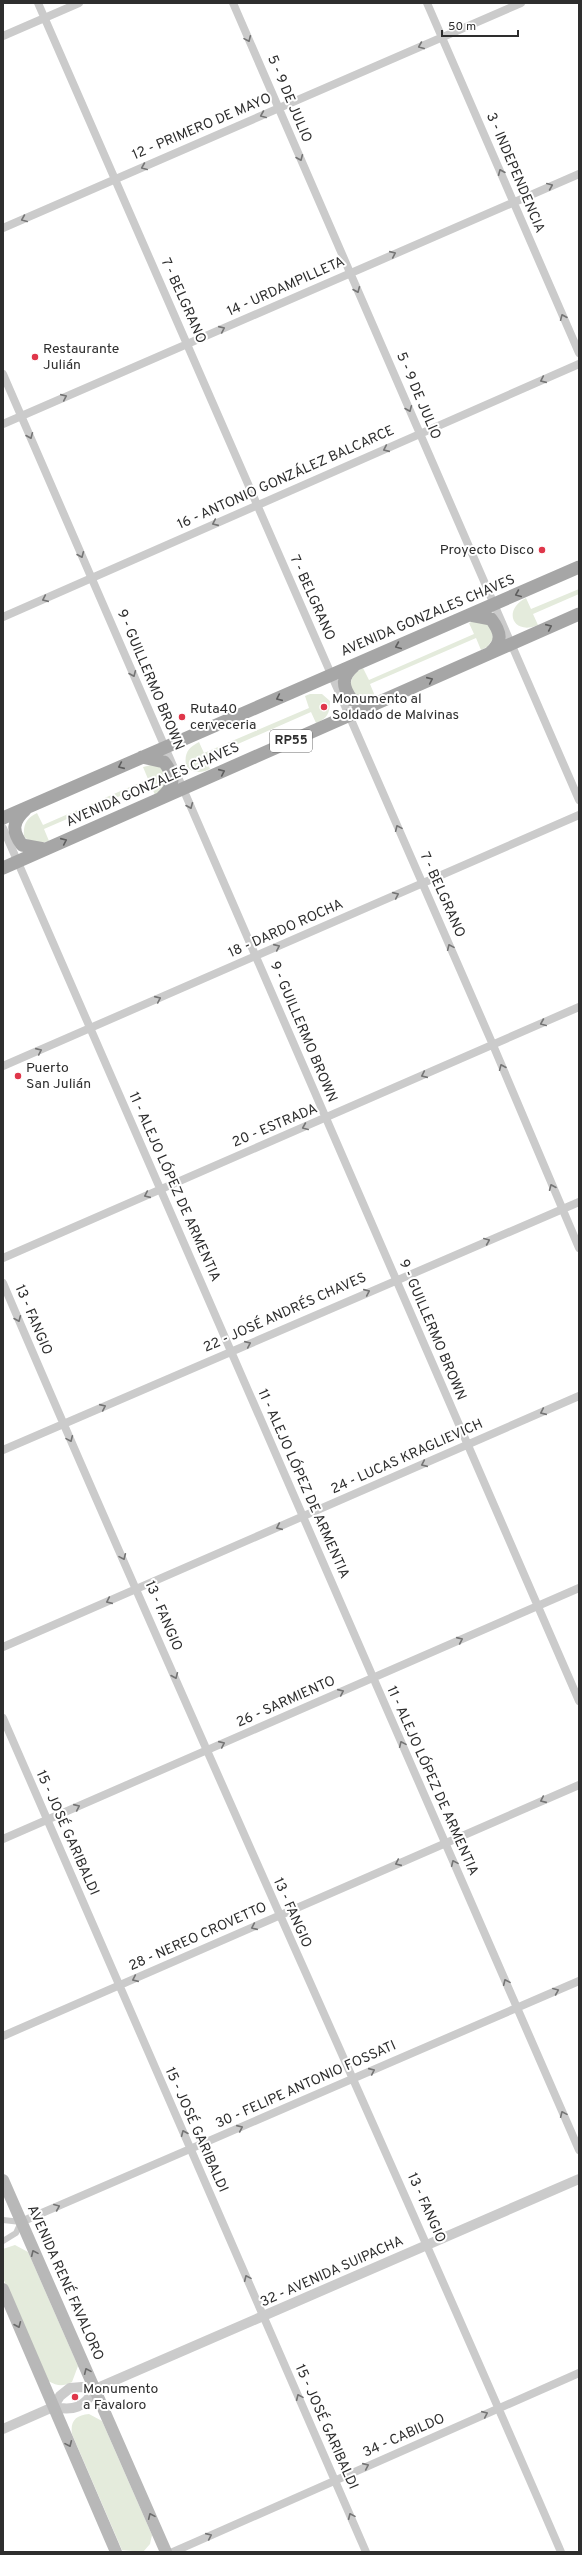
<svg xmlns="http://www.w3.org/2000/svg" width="582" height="2555" font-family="Overpass,sans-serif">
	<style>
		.green { fill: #e4ebdc }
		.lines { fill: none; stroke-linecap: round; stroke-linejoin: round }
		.pedestrian { stroke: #cbcbcb; stroke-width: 6 }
		.minor { stroke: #cbcbcb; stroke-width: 8 }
		.tertiary { stroke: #cbcbcb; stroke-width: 10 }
		.secondary { stroke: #b8b8b8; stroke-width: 12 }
		.primary { stroke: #a6a6a6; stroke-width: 13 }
		.oneway { stroke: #757575 }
		.oneway2 { stroke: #5e5e5e }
		.oneway3 { stroke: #6c6c6c }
		.poi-dot { fill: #df364a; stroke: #fff; stroke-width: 1.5 }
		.labels { text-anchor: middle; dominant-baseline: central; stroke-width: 4; stroke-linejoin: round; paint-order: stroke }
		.shield { fill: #fff; stroke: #6d6d6d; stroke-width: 1 }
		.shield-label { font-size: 13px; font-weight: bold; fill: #2e2e2e }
		.street-label { font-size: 14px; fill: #2e2e2e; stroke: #fff }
		.poi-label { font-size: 14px; fill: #2e2e2e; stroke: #fff; text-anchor: start }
	</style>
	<rect width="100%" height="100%" fill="#fff"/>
	<path class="green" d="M579 589V594L533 614 538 625C513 636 502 610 526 598L531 609Z
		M475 620 491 624 493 639 487 647 481 650 476 638 370 684 375 696C365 700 358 698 350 691 351 679 352 674 363 668L369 680 474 634 469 623Z
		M310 694H322L330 701C330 713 327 719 316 723L311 712 206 758 210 769C202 773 191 774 186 765 184 753 189 747 199 742L204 753 309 708 305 696Z
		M155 764 168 773 165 788 155 795 150 783 44 829 49 841C40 844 30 844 24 836 23 824 27 818 37 813L43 825 148 779 143 767Z
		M15 2245 28 2252 78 2366 72 2382C62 2387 58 2386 48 2381L3 2278V2249Z
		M89 2414 102 2421 152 2535 150 2544 143 2552 122 2550 72 2434C70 2421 76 2415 89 2414Z"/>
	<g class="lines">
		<path class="pedestrian" d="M3 2220 21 2222 16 2233 3 2241"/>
		<path class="minor" d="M38 3 493 1045 579 1248
			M233 3 579 800
			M427 3 579 353
			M3 36 79 3
			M3 228 521 3
			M3 374 579 1701
			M3 424 579 174
			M3 617 579 364
			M3 828 579 2150
			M3 1066 579 815
			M3 1258 579 1007
			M3 1283C184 1708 378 2128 561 2552
			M3 1450 579 1202
			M3 1647 579 1396
			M3 1718 366 2552
			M3 1839 579 1588
			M3 2036 579 1785
			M21 2222 579 1981
			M173 2552 579 2373"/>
		<path class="tertiary" d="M53 2407C74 2411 84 2408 95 2389
			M3 2429 53 2407 60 2396 70 2388 82 2387 95 2389 579 2179"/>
		<path class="secondary" d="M3 2180 166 2552
			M3 2289 116 2552"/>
		<path class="primary" d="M470 615 491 619C501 632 503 642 490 653
			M354 666C341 677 342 687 352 700L374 705
			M142 757 164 762C175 776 175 785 162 797
			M25 810C12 822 12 831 22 845L44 849
			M3 818 579 567
			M3 868 579 614"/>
	</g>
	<defs><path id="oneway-chevron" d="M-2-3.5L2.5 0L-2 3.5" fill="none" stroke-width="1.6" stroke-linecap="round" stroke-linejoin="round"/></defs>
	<g class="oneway">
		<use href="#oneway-chevron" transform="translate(248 39) rotate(66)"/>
		<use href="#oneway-chevron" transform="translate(421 46) rotate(157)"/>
		<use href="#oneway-chevron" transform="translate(263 115) rotate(157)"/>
		<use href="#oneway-chevron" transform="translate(300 158) rotate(67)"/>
		<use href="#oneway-chevron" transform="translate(144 167) rotate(157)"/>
		<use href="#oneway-chevron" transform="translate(501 172) rotate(-113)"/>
		<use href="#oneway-chevron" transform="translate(550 186) rotate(-23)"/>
		<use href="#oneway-chevron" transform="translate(24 219) rotate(157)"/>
		<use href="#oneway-chevron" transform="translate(393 254) rotate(-24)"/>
		<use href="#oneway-chevron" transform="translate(357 290) rotate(67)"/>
		<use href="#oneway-chevron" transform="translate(563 317) rotate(-113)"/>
		<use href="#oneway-chevron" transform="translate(222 329) rotate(-24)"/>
		<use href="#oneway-chevron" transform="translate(543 380) rotate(156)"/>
		<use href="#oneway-chevron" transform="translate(64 397) rotate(-24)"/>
		<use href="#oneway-chevron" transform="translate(409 409) rotate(67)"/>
		<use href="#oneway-chevron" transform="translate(30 436) rotate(67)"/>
		<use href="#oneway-chevron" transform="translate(386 449) rotate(156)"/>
		<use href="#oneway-chevron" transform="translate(215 523) rotate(156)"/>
		<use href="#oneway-chevron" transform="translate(81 555) rotate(67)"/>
		<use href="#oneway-chevron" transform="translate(45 599) rotate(156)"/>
		<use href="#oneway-chevron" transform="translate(133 674) rotate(67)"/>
		<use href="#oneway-chevron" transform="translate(190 806) rotate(67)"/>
		<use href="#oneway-chevron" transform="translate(398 828) rotate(-114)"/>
		<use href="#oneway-chevron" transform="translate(396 895) rotate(-24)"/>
		<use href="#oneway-chevron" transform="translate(277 947) rotate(-24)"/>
		<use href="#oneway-chevron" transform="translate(450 947) rotate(-114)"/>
		<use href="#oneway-chevron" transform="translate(158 999) rotate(-24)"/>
		<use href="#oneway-chevron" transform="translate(543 1023) rotate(157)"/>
		<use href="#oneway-chevron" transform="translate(39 1051) rotate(-24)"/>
		<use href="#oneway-chevron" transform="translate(502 1067) rotate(-113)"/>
		<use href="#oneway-chevron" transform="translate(424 1075) rotate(156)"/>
		<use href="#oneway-chevron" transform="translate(305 1127) rotate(157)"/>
		<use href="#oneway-chevron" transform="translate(552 1187) rotate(-113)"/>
		<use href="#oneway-chevron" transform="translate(147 1195) rotate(156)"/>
		<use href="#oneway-chevron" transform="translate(487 1241) rotate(-23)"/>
		<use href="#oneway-chevron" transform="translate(367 1292) rotate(-24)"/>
		<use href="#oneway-chevron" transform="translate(18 1319) rotate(67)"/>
		<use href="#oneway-chevron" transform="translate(248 1344) rotate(-24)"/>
		<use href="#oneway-chevron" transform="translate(103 1407) rotate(-24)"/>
		<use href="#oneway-chevron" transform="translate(543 1412) rotate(156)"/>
		<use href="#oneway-chevron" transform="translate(70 1439) rotate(66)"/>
		<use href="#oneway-chevron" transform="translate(424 1464) rotate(156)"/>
		<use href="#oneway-chevron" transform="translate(279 1527) rotate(156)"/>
		<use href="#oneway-chevron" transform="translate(123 1557) rotate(66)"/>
		<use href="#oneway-chevron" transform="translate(109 1601) rotate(156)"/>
		<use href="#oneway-chevron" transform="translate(460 1640) rotate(-24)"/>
		<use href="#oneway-chevron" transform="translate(175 1676) rotate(67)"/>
		<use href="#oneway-chevron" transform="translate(341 1692) rotate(-24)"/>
		<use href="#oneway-chevron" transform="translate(222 1744) rotate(-24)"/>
		<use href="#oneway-chevron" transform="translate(402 1744) rotate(-114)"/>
		<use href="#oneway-chevron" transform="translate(543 1800) rotate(156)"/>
		<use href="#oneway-chevron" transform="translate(77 1807) rotate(-24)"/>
		<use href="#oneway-chevron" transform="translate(398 1863) rotate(156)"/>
		<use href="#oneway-chevron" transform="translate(454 1863) rotate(-114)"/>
		<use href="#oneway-chevron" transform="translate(254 1927) rotate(156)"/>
		<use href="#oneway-chevron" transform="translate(135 1979) rotate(156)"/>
		<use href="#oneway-chevron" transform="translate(506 1982) rotate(-114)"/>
		<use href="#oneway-chevron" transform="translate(556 1991) rotate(-23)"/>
		<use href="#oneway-chevron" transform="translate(372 2071) rotate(-24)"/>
		<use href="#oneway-chevron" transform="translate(563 2114) rotate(-114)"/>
		<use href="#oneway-chevron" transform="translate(240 2128) rotate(-24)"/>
		<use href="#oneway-chevron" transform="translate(184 2133) rotate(-113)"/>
		<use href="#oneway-chevron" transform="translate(57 2207) rotate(-23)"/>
		<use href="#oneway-chevron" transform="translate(247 2278) rotate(-114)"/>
		<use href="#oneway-chevron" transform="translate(299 2397) rotate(-114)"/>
		<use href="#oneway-chevron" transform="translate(485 2414) rotate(-24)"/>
		<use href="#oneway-chevron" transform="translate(366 2466) rotate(-24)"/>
		<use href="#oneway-chevron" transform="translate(351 2516) rotate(-114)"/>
		<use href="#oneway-chevron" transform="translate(209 2536) rotate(-24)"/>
	</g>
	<g class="oneway2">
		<use href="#oneway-chevron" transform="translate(518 594) rotate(157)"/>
		<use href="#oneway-chevron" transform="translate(549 627) rotate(-24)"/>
		<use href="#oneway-chevron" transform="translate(398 646) rotate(157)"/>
		<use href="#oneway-chevron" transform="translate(430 680) rotate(-24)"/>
		<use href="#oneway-chevron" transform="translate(279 698) rotate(156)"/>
		<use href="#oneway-chevron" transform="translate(121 766) rotate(156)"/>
		<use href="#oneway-chevron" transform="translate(222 772) rotate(-24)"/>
		<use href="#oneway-chevron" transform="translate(64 841) rotate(-24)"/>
	</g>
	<g class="oneway3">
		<use href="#oneway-chevron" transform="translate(34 2253) rotate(-114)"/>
		<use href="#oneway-chevron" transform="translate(18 2325) rotate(67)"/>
		<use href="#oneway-chevron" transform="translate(87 2371) rotate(-114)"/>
		<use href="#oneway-chevron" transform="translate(69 2444) rotate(66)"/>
		<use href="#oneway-chevron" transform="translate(151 2516) rotate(-114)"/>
	</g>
	<g class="poi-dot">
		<circle cx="35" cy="357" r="4"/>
		<circle cx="542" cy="550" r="4"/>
		<circle cx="324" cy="707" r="4"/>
		<circle cx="182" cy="717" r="4"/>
		<circle cx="18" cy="1076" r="4"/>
		<circle cx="75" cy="2397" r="4"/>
	</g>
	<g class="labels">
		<rect class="shield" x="270" y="730" width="42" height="22" rx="3"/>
		<g class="shield-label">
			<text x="291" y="741">RP55</text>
		</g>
		<g class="street-label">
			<text transform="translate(289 99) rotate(67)">5 - 9 DE JULIO</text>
			<text transform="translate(202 127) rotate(-23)">12 - PRIMERO DE MAYO</text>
			<text transform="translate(515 173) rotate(67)">3 - INDEPENDENCIA</text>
			<text transform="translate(286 287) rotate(-24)">14 - URDAMPILLETA</text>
			<text transform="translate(183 301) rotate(66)">7 - BELGRANO</text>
			<text transform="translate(418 396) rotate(67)">5 - 9 DE JULIO</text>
			<text transform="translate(286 478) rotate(-24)">16 - ANTONIO GONZÁLEZ BALCARCE</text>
			<text transform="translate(312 598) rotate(66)">7 - BELGRANO</text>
			<text transform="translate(428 616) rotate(-23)">AVENIDA GONZALES CHAVES</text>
			<text transform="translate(150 680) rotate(67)">9 - GUILLERMO BROWN</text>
			<text transform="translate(153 785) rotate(-24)">AVENIDA GONZALES CHAVES</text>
			<text transform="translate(442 895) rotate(66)">7 - BELGRANO</text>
			<text transform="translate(286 929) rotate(-24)">18 - DARDO ROCHA</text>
			<text transform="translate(303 1032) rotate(67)">9 - GUILLERMO BROWN</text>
			<text transform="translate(275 1126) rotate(-23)">20 - ESTRADA</text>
			<text transform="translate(174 1187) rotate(66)">11 - ALEJO LÓPEZ DE ARMENTIA</text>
			<text transform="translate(285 1313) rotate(-24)">22 - JOSÉ ANDRÉS CHAVES</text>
			<text transform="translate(33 1320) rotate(67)">13 - FANGIO</text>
			<text transform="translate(432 1330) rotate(67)">9 - GUILLERMO BROWN</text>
			<text transform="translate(407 1457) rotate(-24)">24 - LUCAS KRAGLIEVICH</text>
			<text transform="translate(303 1484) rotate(66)">11 - ALEJO LÓPEZ DE ARMENTIA</text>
			<text transform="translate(163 1616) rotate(67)">13 - FANGIO</text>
			<text transform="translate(286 1702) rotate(-24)">26 - SARMIENTO</text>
			<text transform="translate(432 1781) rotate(66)">11 - ALEJO LÓPEZ DE ARMENTIA</text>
			<text transform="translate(67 1833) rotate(66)">15 - JOSÉ GARIBALDI</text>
			<text transform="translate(292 1913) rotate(66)">13 - FANGIO</text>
			<text transform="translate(198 1937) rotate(-24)">28 - NEREO CROVETTO</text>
			<text transform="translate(306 2085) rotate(-24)">30 - FELIPE ANTONIO FOSSATI</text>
			<text transform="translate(196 2130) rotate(66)">15 - JOSÉ GARIBALDI</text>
			<text transform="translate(426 2208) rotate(66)">13 - FANGIO</text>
			<text transform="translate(332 2272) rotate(-24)">32 - AVENIDA SUIPACHA</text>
			<text transform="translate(65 2283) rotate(66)">AVENIDA RENÉ FAVALORO</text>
			<text transform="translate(326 2427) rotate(66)">15 - JOSÉ GARIBALDI</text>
			<text transform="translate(404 2436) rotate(-24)">34 - CABILDO</text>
		</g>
		<g class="poi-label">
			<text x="43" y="349">Restaurante<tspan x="43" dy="16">Julián</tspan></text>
			<text x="534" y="550" text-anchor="end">Proyecto Disco</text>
			<text x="332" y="699">Monumento al<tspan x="332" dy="16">Soldado de Malvinas</tspan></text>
			<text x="190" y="709">Ruta40<tspan x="190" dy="16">cerveceria</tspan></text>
			<text x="26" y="1068">Puerto<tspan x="26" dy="16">San Julián</tspan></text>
			<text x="83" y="2389">Monumento<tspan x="83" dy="16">a Favaloro</tspan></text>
		</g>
	</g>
	<rect width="582" height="2555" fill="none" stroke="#2e2e2e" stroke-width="8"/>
	<path d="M442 30v6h76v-6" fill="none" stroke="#2e2e2e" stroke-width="2"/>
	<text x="448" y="30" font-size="12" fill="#2e2e2e" stroke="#ffffff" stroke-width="3" paint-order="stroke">50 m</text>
</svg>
